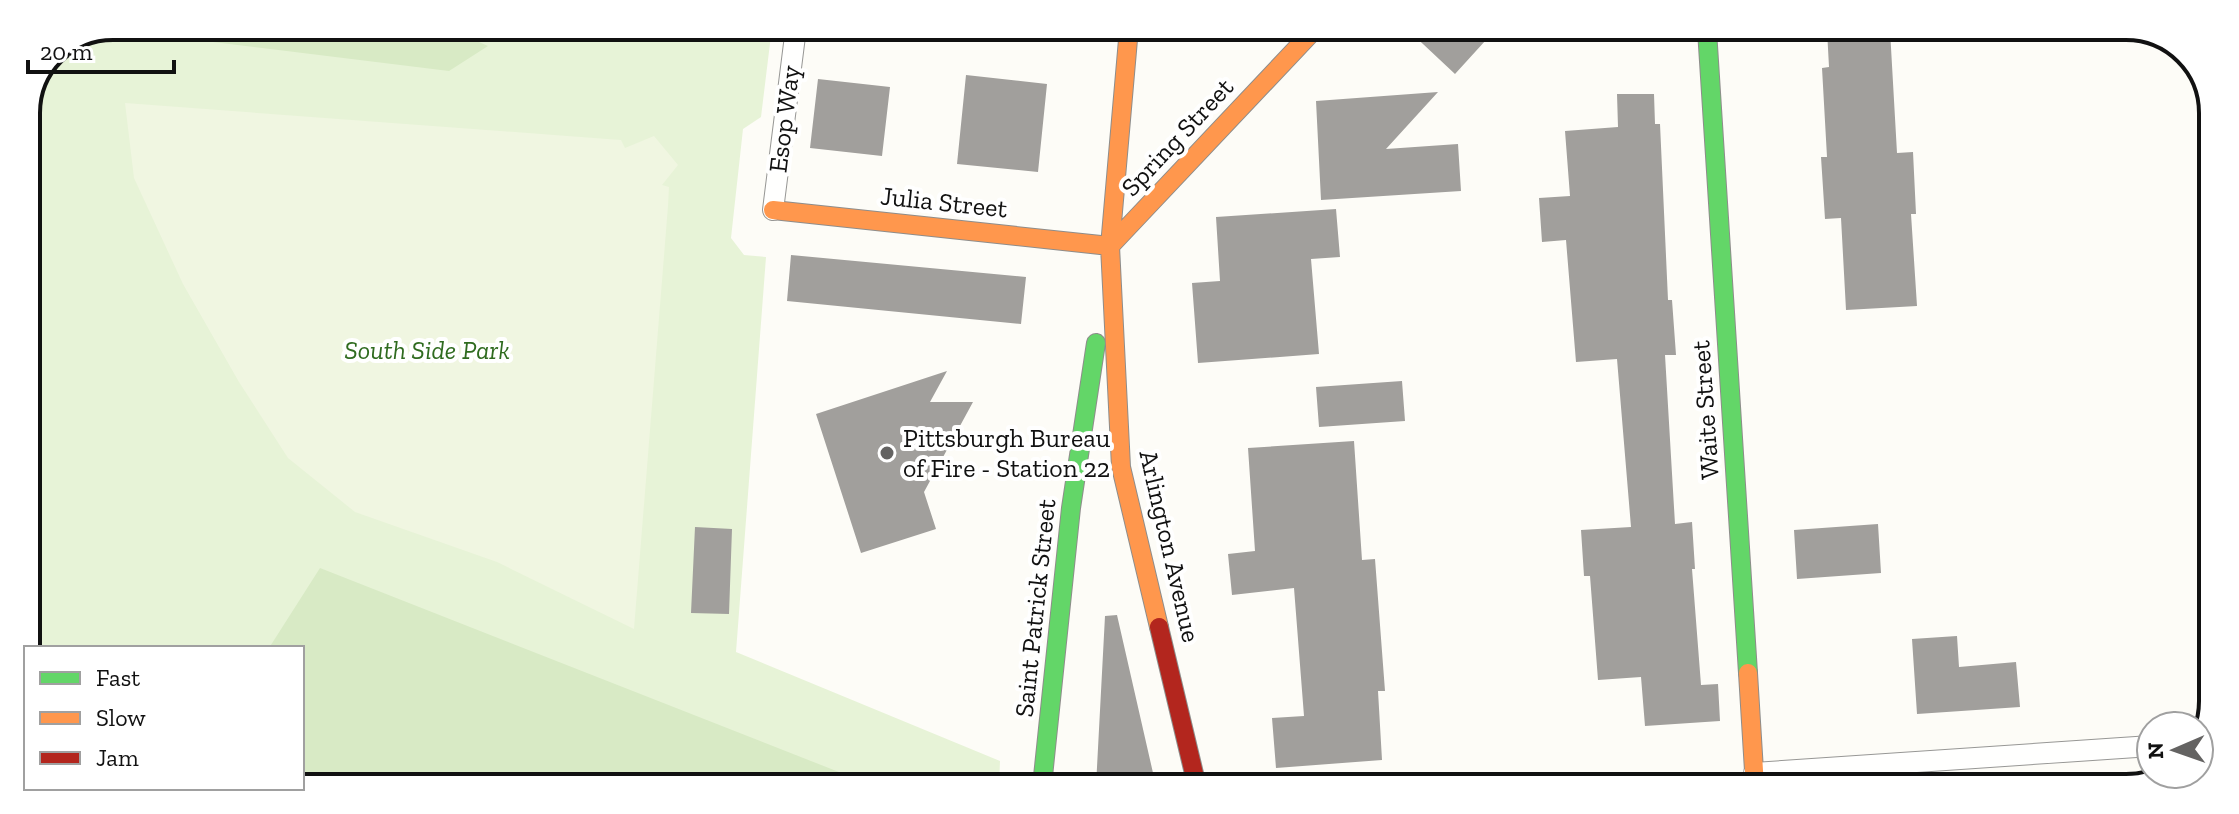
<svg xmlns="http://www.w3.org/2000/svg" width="2239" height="814" font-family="'Zilla Slab',serif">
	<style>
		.green { fill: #e7f3d7 }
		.forest { fill: #d8eac5 }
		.pitch { fill: #f0f6e1 }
		.building { fill: #a19f9c }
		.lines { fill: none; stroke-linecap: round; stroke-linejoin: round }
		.lane-casing { stroke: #979795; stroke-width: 22 }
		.fast-casing { stroke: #8e8d8b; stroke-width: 20 }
		.slow-casing { stroke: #8e8d8b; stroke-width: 20 }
		.jam-casing { stroke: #8e8d8b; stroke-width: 20 }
		.path { stroke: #b9b9b8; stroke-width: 5; stroke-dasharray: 8 4; stroke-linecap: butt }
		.lane { stroke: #fffffe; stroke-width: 20 }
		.fast { stroke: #63d668; stroke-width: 18 }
		.slow { stroke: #ff974d; stroke-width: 18 }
		.jam { stroke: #b3261e; stroke-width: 18 }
		.poi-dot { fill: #646362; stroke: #fff; stroke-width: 3 }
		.labels { text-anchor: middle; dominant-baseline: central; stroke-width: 8; stroke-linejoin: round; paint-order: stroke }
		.street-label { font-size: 26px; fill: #111; stroke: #fff }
		.park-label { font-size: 26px; font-style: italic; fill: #2f6b1f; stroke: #fff }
		.poi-label { font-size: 26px; fill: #111; stroke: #fff; text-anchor: start }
		.rim { fill: none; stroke: #111; stroke-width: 4 }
	</style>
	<rect width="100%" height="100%" fill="#fdfcf7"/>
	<path class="green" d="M113 26 772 27 761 117 743 129 731 238 744 255 766 257 736 652 1000 761 999 786 302 784V648H26V108L52 51Z"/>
	<path class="forest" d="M113 26 445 27 488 46 449 71 106 29Z
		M320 568 872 785 302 784V648H269Z"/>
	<path class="pitch" d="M125 103 607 139 621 140 625 148 654 136 678 165 662 185 669 187 668 206 634 629 497 562 355 512 288 458 239 382 183 284 134 178Z"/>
	<path class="building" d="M1407 29H1496L1455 74Z
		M1827 30H1890L1897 153 1913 152 1916 214H1911L1917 306 1846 310 1841 218 1825 219 1821 157H1827L1822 68 1829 67Z
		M966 75 1047 84 1038 172 957 164Z
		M818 79 890 87 882 156 810 148Z
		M1438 92 1386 149 1458 144 1461 191 1321 200 1316 101Z
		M1617 94H1654L1655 124H1660L1668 300H1672L1676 355H1665L1675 524 1692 522 1695 569H1692L1701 685 1718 684 1720 721 1645 726 1641 677 1598 680 1590 576H1584L1581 530 1631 527 1617 359 1576 362 1566 240 1542 242 1539 198 1570 196 1565 131 1618 127Z
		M1336 209 1340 257 1311 259 1319 354 1198 363 1192 283 1220 281 1216 217Z
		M791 255 1026 277 1021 324 787 301Z
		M947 371 930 402H973L924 492 936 529 861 553 816 414Z
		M1402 381 1405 421 1319 427 1316 387Z
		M1354 441 1362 560 1375 559 1385 691H1378L1382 760 1276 768 1272 718 1304 716 1294 588 1232 595 1228 554 1255 551 1248 448Z
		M1878 524 1881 573 1797 579 1794 530Z
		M695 527 732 529 729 614 691 613Z
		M1117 615 1156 786H1096L1105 616Z
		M1957 636 1959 667 2016 662 2020 707 1917 714 1912 639Z"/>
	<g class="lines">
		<g class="lane-casing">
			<path id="lane" d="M773 210 796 28
				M1754 773 2151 746"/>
		</g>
		<g class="fast-casing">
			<path id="fast" d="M1707 30 1748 673
				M1042 786 1071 508 1096 343"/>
		</g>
		<g class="slow-casing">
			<path id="slow" d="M1129 28 1110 246 1121 467 1159 627
				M773 210 1110 246
				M1110 246 1315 29
				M1748 673 1755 787"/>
		</g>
		<g class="jam-casing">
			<path id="jam" d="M1159 627 1197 786"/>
		</g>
		<path class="path" d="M1568 787 1709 777"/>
		<use href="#lane" class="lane"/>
		<use href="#fast" class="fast"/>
		<use href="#slow" class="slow"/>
		<use href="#jam" class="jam"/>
	</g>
	<circle class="poi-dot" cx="887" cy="453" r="8"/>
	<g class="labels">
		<g class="street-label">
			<text transform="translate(784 119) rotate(-83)">Esop Way</text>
			<text transform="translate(1177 137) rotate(-47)">Spring Street</text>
			<text transform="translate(944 202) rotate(6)">Julia Street</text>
			<text transform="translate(1705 410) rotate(-94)">Waite Street</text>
			<text transform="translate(1170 546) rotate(77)">Arlington Avenue</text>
			<text transform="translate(1035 608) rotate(-84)">Saint Patrick Street</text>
		</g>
		<g class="park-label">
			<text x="427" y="350">South Side Park</text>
		</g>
		<g class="poi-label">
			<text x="903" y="438">Pittsburgh Bureau<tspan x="903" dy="30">of Fire - Station 22</tspan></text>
		</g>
	</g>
	<path d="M0 0H2239V814H0ZM113 40H2126A73 73 0 0 1 2199 113V701A73 73 0 0 1 2126 774H113A73 73 0 0 1 40 701V113A73 73 0 0 1 113 40Z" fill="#fff" fill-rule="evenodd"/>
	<path class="rim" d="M113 40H2126A73 73 0 0 1 2199 113V701A73 73 0 0 1 2126 774H113A73 73 0 0 1 40 701V113A73 73 0 0 1 113 40Z"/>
	<rect x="24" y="646" width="280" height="144" fill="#ffffff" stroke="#a0a0a0" stroke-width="2"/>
	<rect x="40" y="672" width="40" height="12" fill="#63d668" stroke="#a0a0a0" stroke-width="2"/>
	<text x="96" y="686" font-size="24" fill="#111111">Fast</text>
	<rect x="40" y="712" width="40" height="12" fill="#ff974d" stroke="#a0a0a0" stroke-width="2"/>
	<text x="96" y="726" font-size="24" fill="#111111">Slow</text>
	<rect x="40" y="752" width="40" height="12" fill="#b3261e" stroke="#a0a0a0" stroke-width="2"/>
	<text x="96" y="766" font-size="24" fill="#111111">Jam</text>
	<g transform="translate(2175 750) rotate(268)"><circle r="38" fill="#ffffff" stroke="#a0a0a0" stroke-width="2"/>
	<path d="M0-6L14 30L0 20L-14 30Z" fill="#646362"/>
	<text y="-12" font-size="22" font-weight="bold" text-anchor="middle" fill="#111111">N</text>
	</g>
	<path d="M28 60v12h146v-12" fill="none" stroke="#111111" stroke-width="4"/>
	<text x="40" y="60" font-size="24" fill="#111111" stroke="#ffffff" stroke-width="6" paint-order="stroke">20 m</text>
</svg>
